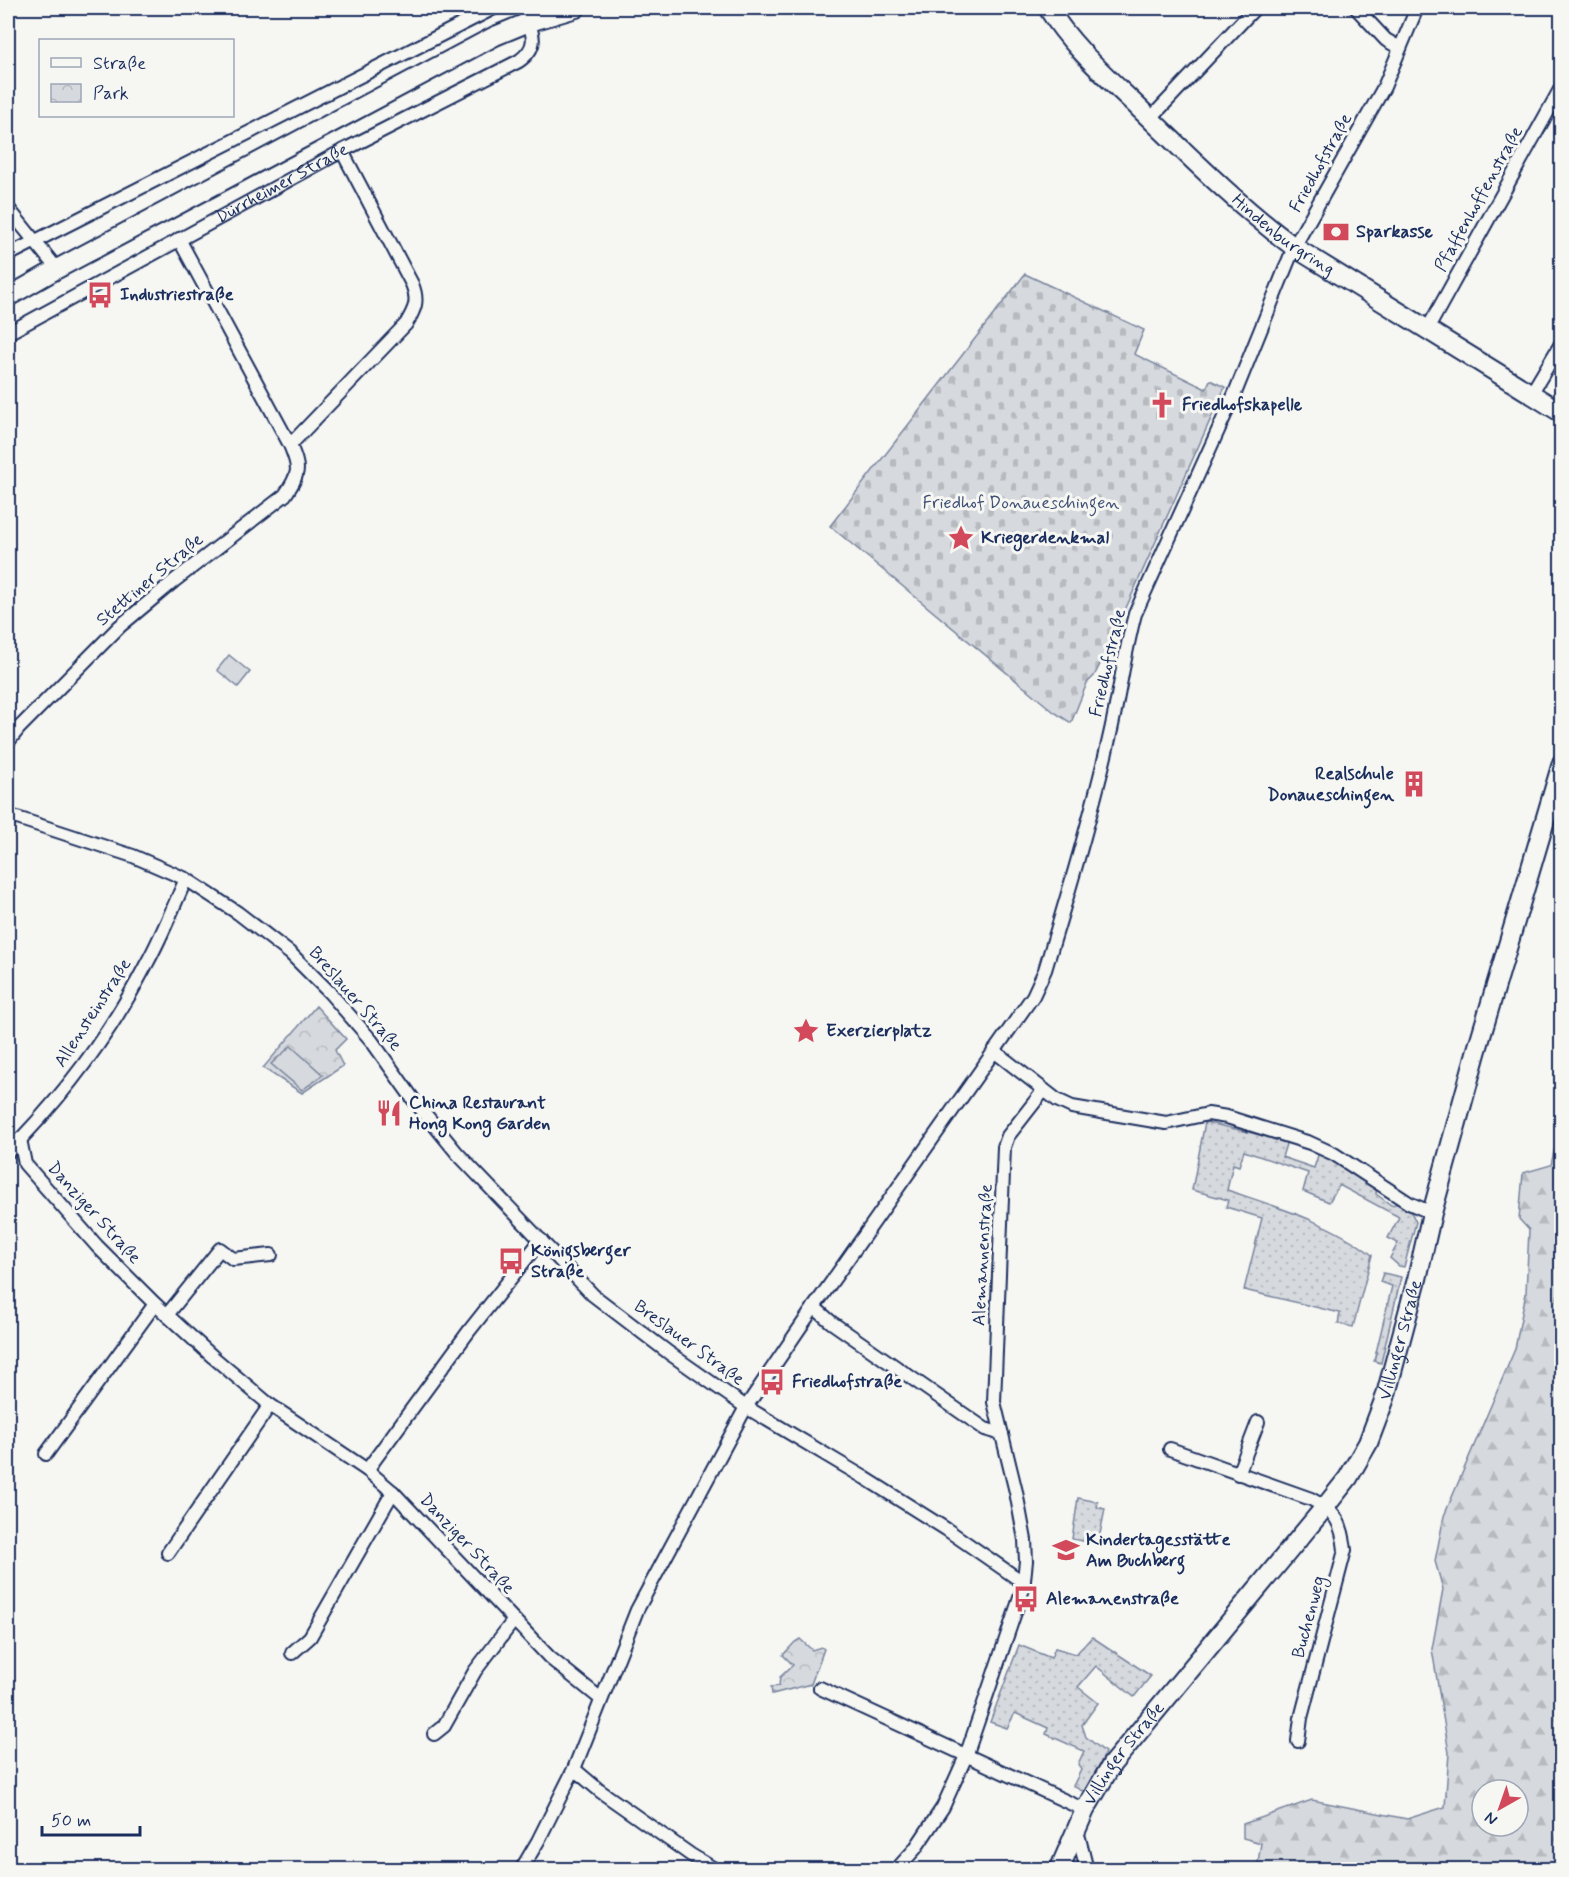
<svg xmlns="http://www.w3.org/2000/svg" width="1569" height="1877" font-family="Mynerve,sans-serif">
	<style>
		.grass { fill: url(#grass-dots); stroke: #78849e; stroke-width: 1.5 }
		.forest { fill: url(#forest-firs); stroke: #78849e; stroke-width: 1.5; fill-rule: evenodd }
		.cemetery { fill: url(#cemetery-stones); stroke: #78849e; stroke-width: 1.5 }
		.park { fill: url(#park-crowns); stroke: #78849e; stroke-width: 1.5 }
		.garden { fill: #d6d9dd; stroke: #78849e; stroke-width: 1.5 }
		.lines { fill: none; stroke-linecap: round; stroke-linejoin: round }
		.street-casing { stroke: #1b2f5e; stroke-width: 16 }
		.secondary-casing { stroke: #1b2f5e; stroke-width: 22 }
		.street { stroke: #f6f6f2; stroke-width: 12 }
		.secondary { stroke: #f6f6f2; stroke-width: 18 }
		.labels { text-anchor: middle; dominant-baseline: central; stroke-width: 6; stroke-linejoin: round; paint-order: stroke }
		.street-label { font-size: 18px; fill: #1b2f5e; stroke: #f6f6f2 }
		.poi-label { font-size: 18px; font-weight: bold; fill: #1b2f5e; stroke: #f6f6f2; text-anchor: start }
		.park-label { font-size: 18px; fill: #405177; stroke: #f6f6f2 }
	</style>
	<defs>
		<pattern id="grass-dots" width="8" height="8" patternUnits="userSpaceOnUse" patternTransform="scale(1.5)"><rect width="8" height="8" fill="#d6d9dd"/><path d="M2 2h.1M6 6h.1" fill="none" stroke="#b7bbc0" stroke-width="1.8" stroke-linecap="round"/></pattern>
		<pattern id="forest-firs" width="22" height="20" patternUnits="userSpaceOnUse" patternTransform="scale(1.5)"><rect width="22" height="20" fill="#d6d9dd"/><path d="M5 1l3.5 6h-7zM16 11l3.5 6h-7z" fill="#b7bbc0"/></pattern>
		<pattern id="cemetery-stones" width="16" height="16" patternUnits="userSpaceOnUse" patternTransform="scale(1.5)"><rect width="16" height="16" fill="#d6d9dd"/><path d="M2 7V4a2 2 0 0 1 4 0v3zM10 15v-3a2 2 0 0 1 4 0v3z" fill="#b7bbc0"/></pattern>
		<pattern id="park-crowns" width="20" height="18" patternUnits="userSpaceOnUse" patternTransform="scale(1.5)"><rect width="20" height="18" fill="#d6d9dd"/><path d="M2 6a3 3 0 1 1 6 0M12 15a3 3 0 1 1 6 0" fill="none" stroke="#b7bbc0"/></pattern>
	</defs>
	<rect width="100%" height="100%" fill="#f6f6f2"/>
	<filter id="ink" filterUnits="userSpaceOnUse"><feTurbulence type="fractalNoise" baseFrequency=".0167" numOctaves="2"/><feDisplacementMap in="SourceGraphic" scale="12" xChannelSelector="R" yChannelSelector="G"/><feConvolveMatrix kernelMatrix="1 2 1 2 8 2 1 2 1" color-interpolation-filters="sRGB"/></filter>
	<g filter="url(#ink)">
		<path class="grass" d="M1205 1122 1287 1141 1282 1157 1314 1168 1319 1152 1377 1186 1376 1194 1391 1205 1400 1203 1412 1214 1416 1222 1404 1267 1399 1266 1390 1258 1398 1243 1388 1238 1399 1217 1339 1185 1329 1202 1303 1191 1308 1173 1244 1151 1239 1166 1233 1164 1227 1190C1274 1206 1333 1223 1372 1255L1353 1327 1338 1324 1340 1313 1244 1290 1262 1218 1226 1207 1228 1200 1192 1190Z
			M1383 1273 1401 1277 1381 1363 1374 1361 1392 1286 1380 1282Z
			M1078 1498 1098 1502 1097 1507 1105 1509 1098 1544 1072 1539Z
			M1092 1637 1151 1676 1134 1697 1096 1666 1078 1687 1098 1703 1082 1725 1086 1737 1105 1752C1102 1766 1089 1778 1084 1792L1073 1786 1081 1770 1078 1764 1084 1751 1046 1734 1048 1728 1015 1713 1007 1728 990 1722 1019 1645 1051 1658 1055 1648 1076 1654Z"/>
		<path class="forest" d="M1561 1121V1869H1257L1261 1843 1243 1838V1824L1312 1800 1407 1819 1445 1807 1449 1753 1432 1649 1443 1589 1435 1561 1444 1516 1515 1349 1526 1293 1529 1230 1519 1219 1523 1173 1551 1165ZM1482 1790H1518V1826H1482Z"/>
		<path class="cemetery" d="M1025 274 1144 330 1134 354 1206 389 1210 380 1225 387 1126 608 1117 631 1094 676 1087 683 1071 723 1054 712 830 526Z"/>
		<path class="park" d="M316 1006 346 1039 335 1050 343 1066 302 1093 263 1068Z
			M800 1639 812 1650 821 1647 824 1649 811 1684 772 1694 771 1687 779 1686 780 1677 793 1665 783 1655 795 1642Z"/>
		<path class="garden" d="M229 655 250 672 238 687 217 670Z
			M291 1046 323 1075 302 1090 271 1064Z"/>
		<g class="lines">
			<g class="street-casing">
				<g id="street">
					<path d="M1356 8 1386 40 1400 48"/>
					<path d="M1150 119 1255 8"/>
					<path d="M8 208 57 269"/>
					<path d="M8 255 494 8"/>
					<path d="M1427 330 1562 86"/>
					<path id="s1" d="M8 333 342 151 519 61C541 45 532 32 524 10L521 8"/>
					<path d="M1531 394 1562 342"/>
					<path d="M290 445 406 324C415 309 419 301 412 284L342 151"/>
					<path d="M8 742 19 728 120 626 174 581 285 495C300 473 300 469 290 445L179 239"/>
					<path d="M8 815 133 856 186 879 238 913 291 954 329 992 371 1040 413 1099 457 1153 593 1295 669 1353 746 1407 865 1478 946 1529 1024 1583"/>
					<path d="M994 1051 1057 1100 1072 1107 1166 1123 1208 1114 1227 1117 1310 1143 1334 1154 1409 1203 1432 1213"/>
					<path d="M20 1139 25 1164 97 1246 155 1304 213 1357 270 1405 367 1470 393 1492 550 1658 601 1699"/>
					<path d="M8 1152C63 1097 111 1033 147 963 162 936 173 907 186 879"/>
					<path d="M814 1307 831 1322 985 1429 1002 1434"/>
					<path d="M167 1315 220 1249 233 1259 271 1255"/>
					<path d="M1170 1449 1311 1499C1336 1512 1342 1522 1345 1550L1301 1718 1298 1741"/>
					<path d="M46 1454 155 1304"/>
					<path d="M367 1470 469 1331 541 1240"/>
					<path d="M1238 1474 1258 1422"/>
					<path d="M168 1553 270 1405"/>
					<path d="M292 1653 310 1637 393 1492"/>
					<path d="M820 1688 1085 1810"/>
					<path d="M434 1734 444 1726 475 1671 514 1620"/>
					<path d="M574 1769 600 1791 691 1855 716 1870"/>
					<path d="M1073 1835 1079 1838 1087 1870"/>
					<path d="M521 1870 538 1841 574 1769 637 1610 746 1407 814 1307 1033 996 1045 970 1051 950C1072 881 1093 810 1109 739 1119 697 1124 655 1135 614L1235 393 1294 247 1384 87 1417 8"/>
					<path d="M896 1870 915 1849 943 1807 966 1756 1023 1589 1026 1561 1025 1540 1016 1492 994 1402 1004 1147 1008 1136 1044 1090"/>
				</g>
			</g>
			<g class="secondary-casing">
				<g id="secondary">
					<path id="s2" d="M1048 8C1071 46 1108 78 1140 109 1190 157 1239 206 1294 247L1562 413"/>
					<path d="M8 297 57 269 495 36 529 22 576 8"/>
					<path id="s3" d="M1059 1870 1085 1810 1112 1764 1325 1507 1348 1478 1368 1443 1385 1398 1417 1279 1432 1213 1476 1053 1562 763"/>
				</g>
			</g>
			<use href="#street" class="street"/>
			<use href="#secondary" class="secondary"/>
		</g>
	</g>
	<defs>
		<g id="bank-bare" transform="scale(2.07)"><path d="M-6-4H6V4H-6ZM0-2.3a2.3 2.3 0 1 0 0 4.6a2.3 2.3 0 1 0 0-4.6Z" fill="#d1495b" stroke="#f6f6f2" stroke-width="2.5" paint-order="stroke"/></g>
		<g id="bus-bare" transform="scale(2.07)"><path d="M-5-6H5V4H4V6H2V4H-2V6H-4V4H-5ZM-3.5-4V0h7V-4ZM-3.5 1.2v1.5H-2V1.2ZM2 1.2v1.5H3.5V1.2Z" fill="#d1495b" stroke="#f6f6f2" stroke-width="2.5" paint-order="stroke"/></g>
		<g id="church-bare" transform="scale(2.07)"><path d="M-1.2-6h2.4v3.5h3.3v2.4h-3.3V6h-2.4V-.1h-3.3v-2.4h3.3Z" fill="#d1495b" stroke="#f6f6f2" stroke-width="2.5" paint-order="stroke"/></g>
		<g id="sight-bare" transform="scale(2.07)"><path d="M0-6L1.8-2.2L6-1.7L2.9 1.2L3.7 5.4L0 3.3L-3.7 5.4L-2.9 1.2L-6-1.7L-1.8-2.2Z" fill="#d1495b" stroke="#f6f6f2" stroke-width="2.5" paint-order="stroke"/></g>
		<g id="building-bare" transform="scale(2.07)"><path d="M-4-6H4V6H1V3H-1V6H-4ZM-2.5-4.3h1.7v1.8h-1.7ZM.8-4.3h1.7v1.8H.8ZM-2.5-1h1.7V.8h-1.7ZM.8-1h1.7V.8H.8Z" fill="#d1495b" stroke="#f6f6f2" stroke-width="2.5" paint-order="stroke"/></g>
		<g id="restaurant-bare" transform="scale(2.07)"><path d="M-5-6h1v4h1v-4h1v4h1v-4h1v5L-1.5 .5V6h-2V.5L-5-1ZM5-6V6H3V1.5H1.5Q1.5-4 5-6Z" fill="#d1495b" stroke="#f6f6f2" stroke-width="2.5" paint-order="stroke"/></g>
		<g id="school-bare" transform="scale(2.07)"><path d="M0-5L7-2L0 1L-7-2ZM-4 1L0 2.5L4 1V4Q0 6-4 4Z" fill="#d1495b" stroke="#f6f6f2" stroke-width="2.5" paint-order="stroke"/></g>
	</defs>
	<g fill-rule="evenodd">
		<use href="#bank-bare" x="1336" y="232"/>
		<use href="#bus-bare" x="100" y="295"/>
		<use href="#church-bare" x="1162" y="405"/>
		<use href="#sight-bare" x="961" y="538"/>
		<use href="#building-bare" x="1414" y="784"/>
		<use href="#sight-bare" x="806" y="1031"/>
		<use href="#restaurant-bare" x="389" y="1113"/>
		<use href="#bus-bare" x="511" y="1261"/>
		<use href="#bus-bare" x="772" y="1382"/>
		<use href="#school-bare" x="1066" y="1550"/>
		<use href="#bus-bare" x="1026" y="1599"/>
	</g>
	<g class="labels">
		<g class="street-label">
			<text transform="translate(1321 163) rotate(-61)">Friedhofstraße</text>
			<text stroke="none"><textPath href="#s1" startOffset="312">Dürrheimer Straße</textPath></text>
			<text transform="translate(1479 199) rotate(-61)">Pfaffenhoffenstraße</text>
			<text stroke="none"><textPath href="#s2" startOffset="328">Hindenburgring</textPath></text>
			<text transform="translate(150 580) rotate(-40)">Stettiner Straße</text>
			<text transform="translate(1108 663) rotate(-77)">Friedhofstraße</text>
			<text transform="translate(355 999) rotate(49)">Breslauer Straße</text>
			<text transform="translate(93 1013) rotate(-57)">Allensteinstraße</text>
			<text transform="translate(94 1213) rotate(48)">Danziger Straße</text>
			<text transform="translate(983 1255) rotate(-87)">Alemannenstraße</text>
			<text stroke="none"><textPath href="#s3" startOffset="638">Villinger Straße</textPath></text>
			<text transform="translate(689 1343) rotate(36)">Breslauer Straße</text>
			<text transform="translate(467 1544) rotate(47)">Danziger Straße</text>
			<text transform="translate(1309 1617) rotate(-75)">Buchenweg</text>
			<text stroke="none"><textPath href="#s3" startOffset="134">Villinger Straße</textPath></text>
		</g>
		<g class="poi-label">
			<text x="1356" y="232">Sparkasse</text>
			<text x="120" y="295">Industriestraße</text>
			<text x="1182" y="405">Friedhofskapelle</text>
			<text x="981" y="538">Kriegerdenkmal</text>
			<text x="1394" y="774" text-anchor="end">Realschule<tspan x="1394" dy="21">Donaueschingen</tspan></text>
			<text x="826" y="1031">Exerzierplatz</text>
			<text x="409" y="1103">China Restaurant<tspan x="409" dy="21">Hong Kong Garden</tspan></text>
			<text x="531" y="1251">Königsberger<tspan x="531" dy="21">Straße</tspan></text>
			<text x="792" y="1382">Friedhofstraße</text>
			<text x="1086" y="1540">Kindertagesstätte<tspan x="1086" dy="21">Am Buchberg</tspan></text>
			<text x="1046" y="1599">Alemanenstraße</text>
		</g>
		<g class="park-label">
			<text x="1021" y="503">Friedhof Donaueschingen</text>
		</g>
	</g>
	<rect width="1569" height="1877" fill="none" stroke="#f6f6f2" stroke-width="30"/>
	<rect x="15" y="15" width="1539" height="1847" fill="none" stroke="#1b2f5e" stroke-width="2" filter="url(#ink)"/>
	<rect x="39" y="39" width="195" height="78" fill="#f6f6f2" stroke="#9ea6b7" stroke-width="1.5"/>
	<rect x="51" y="58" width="30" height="9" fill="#f6f6f2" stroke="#9ea6b7" stroke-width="1.5"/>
	<text x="93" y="69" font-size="18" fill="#1b2f5e">Straße</text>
	<rect x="51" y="84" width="30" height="18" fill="url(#park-crowns)" stroke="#9ea6b7" stroke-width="1.5"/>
	<text x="93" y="99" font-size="18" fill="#1b2f5e">Park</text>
	<g transform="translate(1500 1808) rotate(220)"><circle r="28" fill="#f6f6f2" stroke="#9ea6b7" stroke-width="1.5"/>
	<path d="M0-4.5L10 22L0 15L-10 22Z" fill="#d1495b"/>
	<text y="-9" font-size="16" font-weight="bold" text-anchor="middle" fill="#1b2f5e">N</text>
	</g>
	<path d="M42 1826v9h98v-9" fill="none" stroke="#1b2f5e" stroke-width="3"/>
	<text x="51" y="1826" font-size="18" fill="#1b2f5e" stroke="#f6f6f2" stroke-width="4.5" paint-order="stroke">50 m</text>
</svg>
